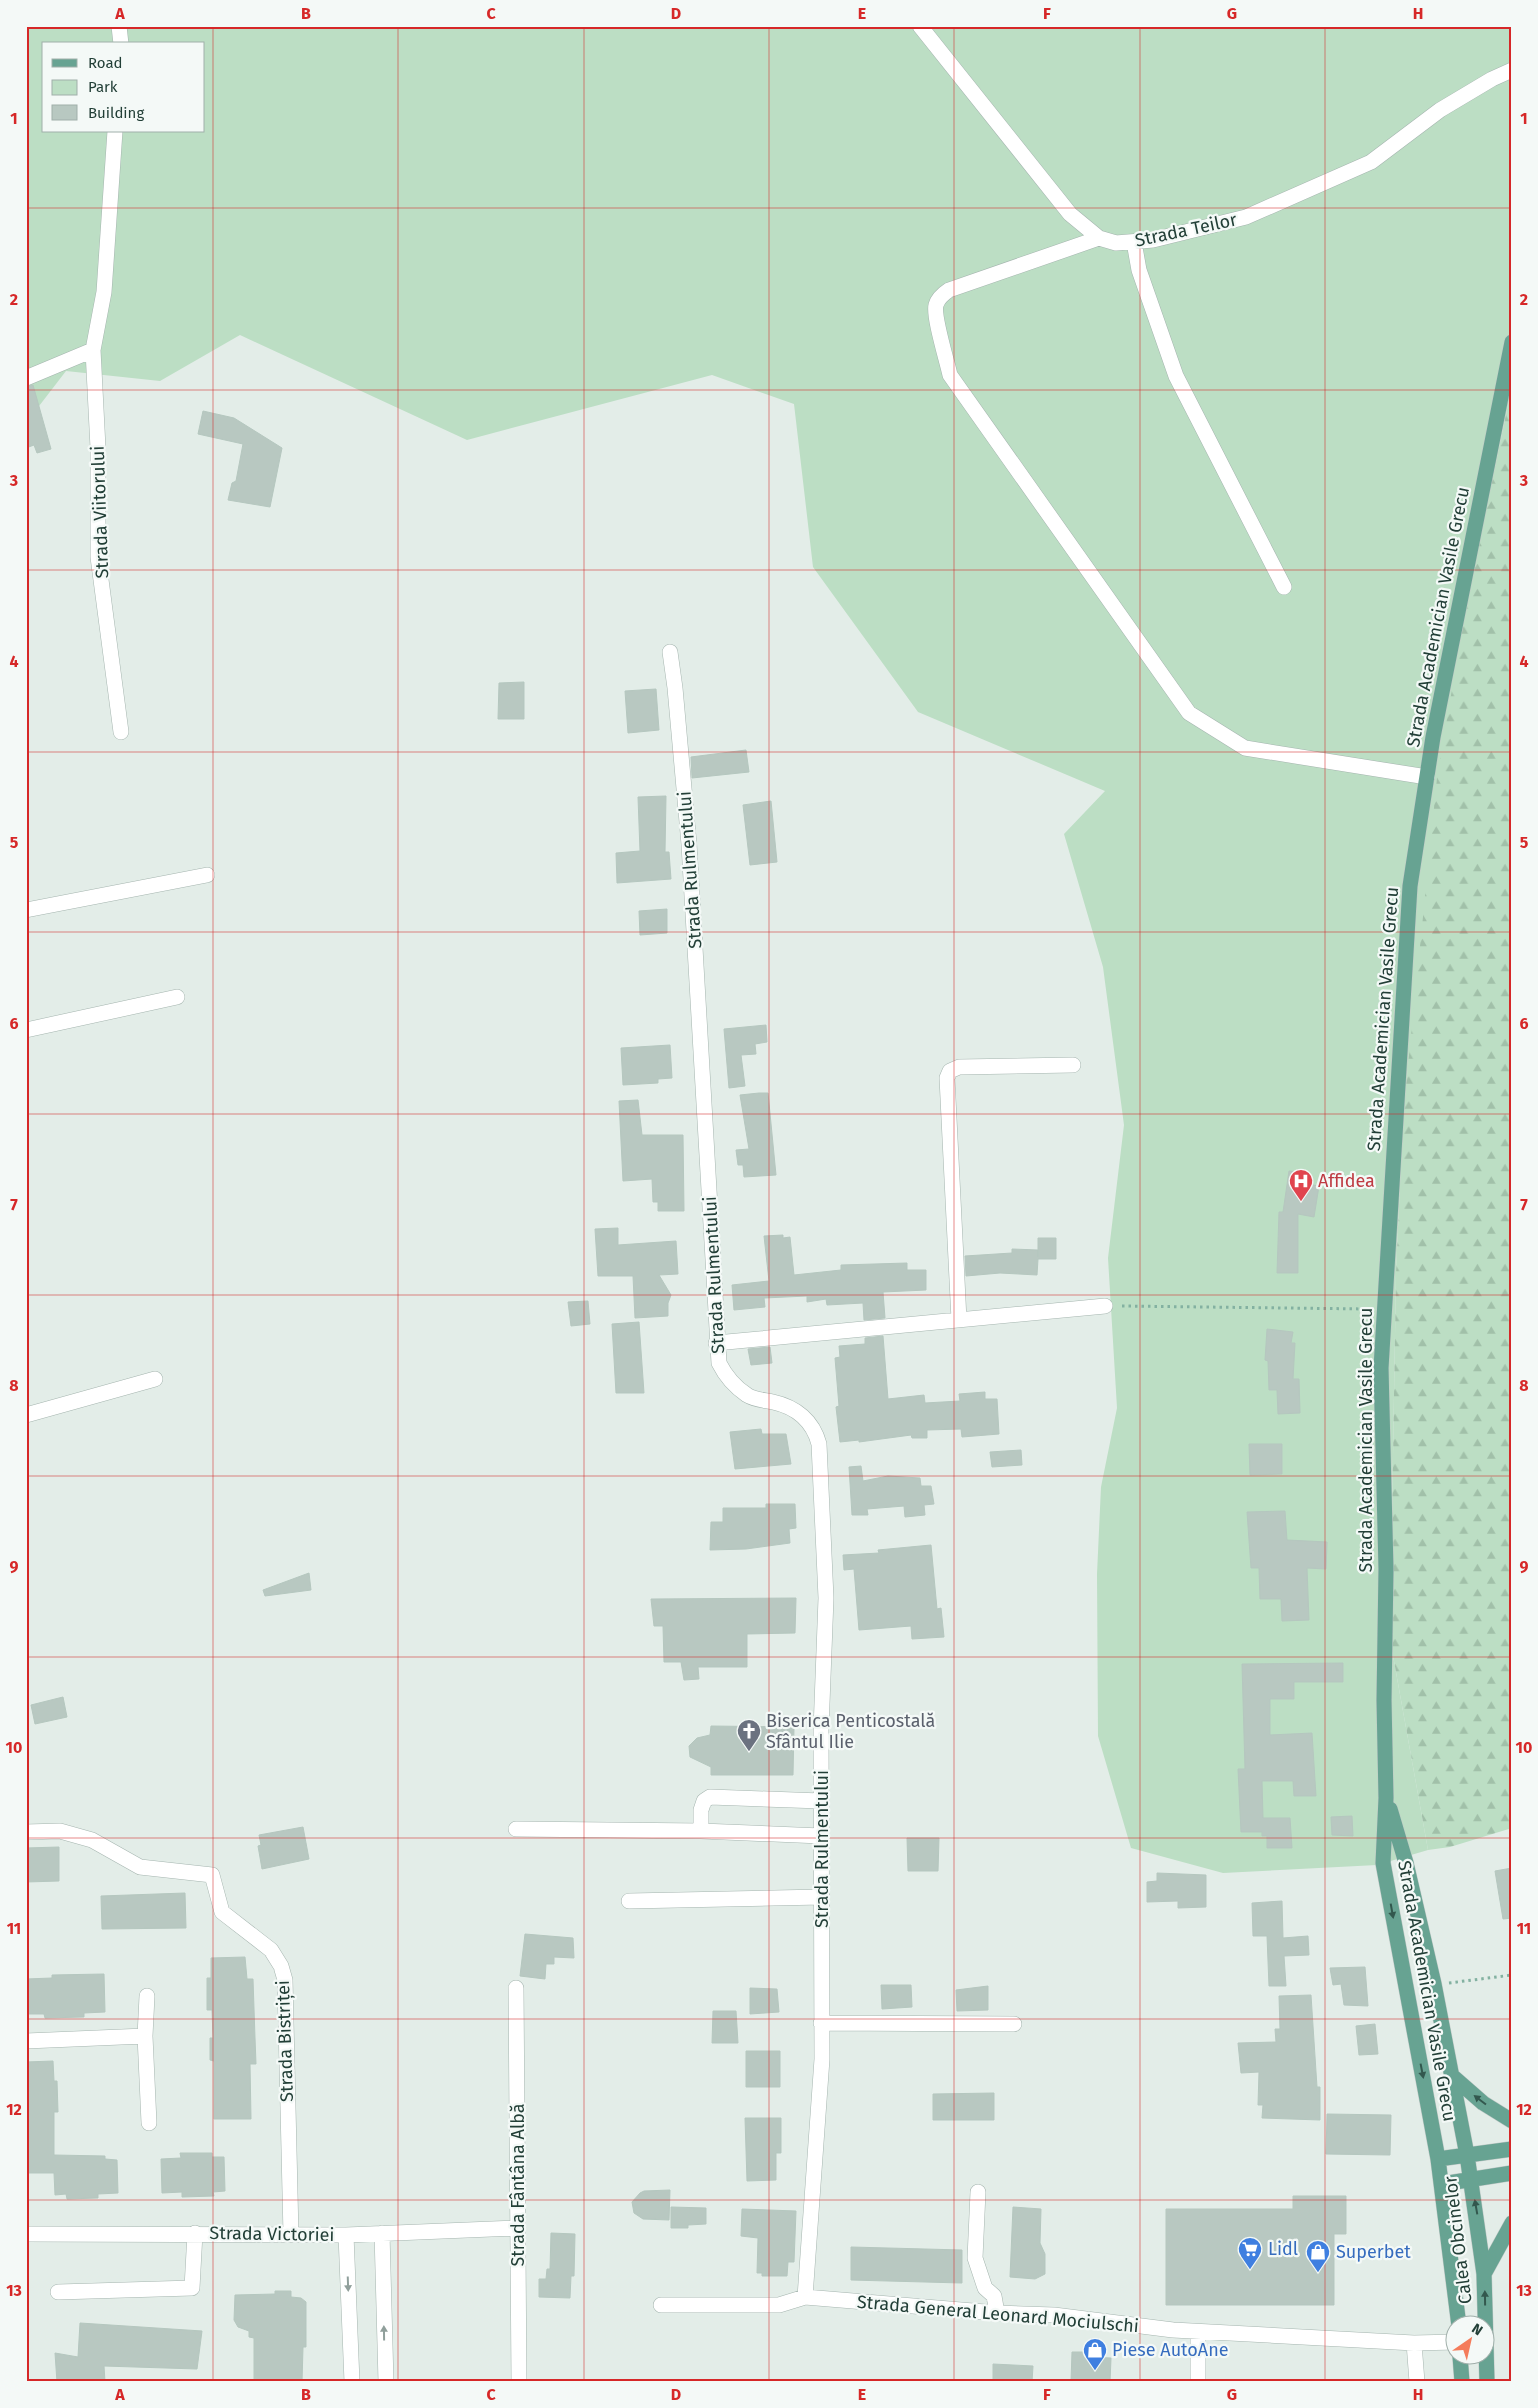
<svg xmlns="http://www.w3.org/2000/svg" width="1538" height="2408" font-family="'Fira Sans',sans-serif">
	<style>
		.green { fill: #bcdec4; fill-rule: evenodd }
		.forest { fill: url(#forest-firs) }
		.building { fill: #b8c8c1; stroke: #b5c7bf }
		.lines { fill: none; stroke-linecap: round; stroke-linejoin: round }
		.minor-casing { stroke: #a5b5af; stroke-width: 16 }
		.major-casing { stroke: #c1c9c7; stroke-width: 16 }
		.path { stroke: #83b1a1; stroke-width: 3; stroke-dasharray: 2.5 4; stroke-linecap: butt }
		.minor { stroke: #fff; stroke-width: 15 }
		.major { stroke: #67a392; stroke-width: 15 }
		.oneway { fill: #33584e }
		.oneway2 { fill: #909f9b }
		.grid { fill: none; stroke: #d62828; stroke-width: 1; stroke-opacity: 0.55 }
		.labels { text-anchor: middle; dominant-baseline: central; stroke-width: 4.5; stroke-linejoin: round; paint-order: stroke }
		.street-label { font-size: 18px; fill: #223f37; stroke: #f4f9f7 }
		.health-label { font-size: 18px; fill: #be3a42; stroke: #f4f9f7; text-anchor: start }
		.worship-label { font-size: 18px; fill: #5b616d; stroke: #f4f9f7; text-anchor: start }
		.shop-label { font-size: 18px; fill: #366cbe; stroke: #f4f9f7; text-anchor: start }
		.neatline { fill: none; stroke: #d62828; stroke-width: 2 }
		.grid-label { font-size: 16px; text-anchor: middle; font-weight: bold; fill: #d62828 }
	</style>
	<defs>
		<pattern id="forest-firs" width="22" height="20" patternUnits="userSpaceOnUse" patternTransform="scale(1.25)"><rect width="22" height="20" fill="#bcdec4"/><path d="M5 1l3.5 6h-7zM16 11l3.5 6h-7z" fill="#a1c0a9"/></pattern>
	</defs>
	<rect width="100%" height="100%" fill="#e3ede8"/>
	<path class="green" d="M26 26H1512V386L1469 589 1418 979 1403 1115 1396 1273 1390 1639 1428 1850 1377 1865 1223 1873 1131 1848 1098 1736 1097 1574 1101 1487 1117 1408 1108 1258 1124 1125 1103 967 1064 834 1105 791 918 712 813 567 794 404 712 375 467 440 240 335 160 381 66 371 26 423ZM44 44H204V131H44Z"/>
	<path class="forest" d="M1512 386V1828L1450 1847 1428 1850 1390 1639 1396 1273 1403 1115 1437 778 1469 589Z"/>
	<path class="building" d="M33 385 51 449 37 453 34 445 26 448V387Z
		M203 411 234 418 282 448 270 507 228 500 232 483 236 481 243 444 198 434Z
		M524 682V719H498L499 683Z
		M656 689 659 730 628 733 625 691Z
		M746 750 749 772 692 778 691 757Z
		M666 796 665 852H669L671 879 617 883 616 853 640 851 638 797Z
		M771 801 777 862 750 865 743 805Z
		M667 909V933L640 935 639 911Z
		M766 1025 767 1042 755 1044 756 1054 741 1055 745 1086 729 1088 724 1029Z
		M670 1045 672 1078 658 1079V1083L623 1085 621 1048Z
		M759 1093H768L776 1175 744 1177 743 1165H738L736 1150 749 1149 740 1095Z
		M638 1100 642 1135H683L684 1211H658V1202H653L652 1179 623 1181 619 1101Z
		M1289 1171 1299 1172V1183L1319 1186 1314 1217 1298 1214V1273H1277L1279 1212H1283Z
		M618 1228V1245L676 1241 678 1274 659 1275 671 1295 668 1303V1316L635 1318 633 1276H598L595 1229Z
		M783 1235V1238L790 1237 794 1275 841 1270V1265L907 1263V1270H926V1290L883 1292 885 1318 864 1320 863 1303 827 1305 826 1299 807 1302V1296L764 1298 765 1307 734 1310 732 1285 769 1281 764 1236Z
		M1038 1238H1056V1259H1038L1037 1275 1000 1273 966 1276 965 1256 1012 1253V1249L1038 1250V1257Z
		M588 1301 590 1324 571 1326 568 1302Z
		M639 1322 644 1393H616L612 1324Z
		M1267 1329 1293 1332 1291 1343H1295L1293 1379H1299L1300 1413 1278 1414 1277 1390H1269L1268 1361 1265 1360Z
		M883 1336 888 1399 924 1395 925 1403 960 1401 959 1394 985 1392V1399H997L999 1434 962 1437 961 1429 927 1430V1438H912L911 1435 859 1442V1440L840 1442 836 1407 839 1406 835 1358 840 1357 839 1346 865 1344V1338Z
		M770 1347 772 1363 751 1365 748 1349Z
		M761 1429 762 1434H786L791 1464 735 1469 730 1432Z
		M1249 1444H1282V1474L1250 1475Z
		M1021 1450 1022 1465 992 1467 990 1452Z
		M861 1466 863 1481 888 1476 920 1478 921 1486H931L934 1504 924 1505 925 1515 905 1517 904 1506 867 1509 868 1515H852L849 1467Z
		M766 1504H795L796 1528 789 1529 790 1543 746 1549 710 1550 711 1522H723V1508H766Z
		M1285 1511 1287 1540 1327 1542 1326 1569 1307 1568 1309 1620 1282 1621 1281 1599H1260L1259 1568H1251L1247 1512Z
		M931 1545 937 1609 941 1608 944 1637 912 1639 911 1626 859 1630 854 1569 844 1570 843 1555 879 1553 878 1550Z
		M309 1573 311 1590 265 1596 263 1590Z
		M796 1598 795 1633 747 1634V1667H698L699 1679 684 1680 681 1662H664L663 1626H654L651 1599Z
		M1343 1663V1682H1294V1699H1270V1735L1312 1733 1316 1796H1294L1293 1781H1262L1263 1818H1290L1292 1848H1267V1836H1262V1832H1241L1238 1769H1245L1242 1664Z
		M63 1697 67 1717 35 1724 31 1705Z
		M711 1726 794 1727 793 1775H711V1767L690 1757 689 1746 697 1738 710 1735Z
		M1352 1816 1353 1836 1332 1835 1331 1817Z
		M303 1827 309 1859 262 1869 258 1846 261 1845 259 1835Z
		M907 1838H939L938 1871H908Z
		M59 1847V1881L26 1882V1848Z
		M1512 1868V1918L1503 1919 1495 1871Z
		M1157 1873 1206 1875V1907L1178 1908V1901L1147 1902V1882L1157 1881Z
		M185 1893 186 1928 102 1929 101 1896Z
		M1282 1901 1283 1938 1308 1936 1309 1955 1284 1956 1286 1986H1269L1267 1936H1253L1252 1903Z
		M525 1934 573 1938 574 1958 554 1957V1964H546L545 1979 520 1976Z
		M245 1957 247 1979H253L255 2038 256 2064H250L251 2119H214V2061L210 2060V2038H213L212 2010H207V1978H211V1958Z
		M1365 1967 1368 2006 1344 2005 1341 1984 1333 1985 1330 1968Z
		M104 1974 105 2012 84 2013V2017L45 2018 44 2014H26V1979L52 1978V1975Z
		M881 1985H911L912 2007 882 2009Z
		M988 1986V2010L957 2011 956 1990Z
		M750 1988 777 1989 779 2012 750 2014Z
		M1311 1995 1317 2087H1320V2120L1262 2118 1263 2105H1258L1259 2072 1241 2073 1238 2043 1276 2042 1275 2029H1280L1279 1996Z
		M713 2011H736L738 2043H712Z
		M1375 2024 1378 2054 1359 2055 1356 2026Z
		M746 2051H780V2087H746Z
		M53 2061 54 2081H57L58 2112H54V2155L105 2156V2159L117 2160 118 2193 98 2194V2198L67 2199 66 2194 55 2195 54 2173H26V2062Z
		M994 2093V2120H933V2094Z
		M1327 2114 1391 2115 1390 2155 1326 2154Z
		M745 2118H781V2153H776V2180L747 2181Z
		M180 2153H212V2157H224L225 2191 213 2192 214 2196 182 2197V2192L162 2193 161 2159 181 2158Z
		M670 2190 669 2220 643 2219 634 2213 632 2202 640 2193 644 2191Z
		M1293 2196H1346V2234H1334V2305H1166V2209H1293Z
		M671 2207 706 2208V2224L688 2225V2228H671Z
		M1013 2207 1041 2209 1040 2243 1045 2254V2274L1035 2279 1010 2277Z
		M742 2209 796 2211 794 2262H788L787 2276H762V2273H757L758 2238 741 2236Z
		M551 2233 575 2234 574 2276H571L570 2298 539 2297V2279H546L547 2269H550Z
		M851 2247 962 2250V2283L851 2280Z
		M275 2291H291V2297L301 2298 306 2302V2347H303L302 2382H254V2338L249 2337V2331L238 2327 234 2320 235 2295 275 2294Z
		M80 2323 202 2331 197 2369 104 2366 105 2382H57L55 2353 78 2357Z
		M1072 2352H1088V2357L1111 2358 1110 2382H1071Z
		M993 2364 1033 2366 1032 2382H993Z"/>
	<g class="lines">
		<g class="minor-casing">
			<path id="minor" d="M119 26 121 44
				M920 26 1070 214 1099 238 1116 243 1153 240 1246 217 1371 162 1440 110 1492 79 1512 70
				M115 131 104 292 93 350 98 448V557L121 732
				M1099 238 949 290C943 294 938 298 936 305 933 316 947 361 950 375L1189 713 1245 748 1427 777
				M1134 242 1139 270 1176 376 1284 587
				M26 378 93 350
				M670 652 675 688 689 844 719 1363C725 1375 735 1387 747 1395 755 1400 764 1400 773 1402 796 1407 813 1421 819 1444L826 1598 821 1730 822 2059 805 2297
				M26 910 207 875
				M26 1030 177 997
				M959 1320 947 1078 950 1071 959 1067 1073 1065
				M716 1343 1105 1306
				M26 1415 155 1379
				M516 1829 701 1831V1810L704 1801 710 1797 821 1801
				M701 1831 821 1836
				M26 1832 60 1831 92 1840 140 1867 212 1875 222 1912 271 1950 281 1966 285 1980 291 2235
				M629 1901 822 1897
				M516 1988 519 2382
				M821 2023 1014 2024
				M145 2036 147 1996
				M26 2041 145 2036 149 2123
				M978 2192 975 2258 985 2288 994 2296 997 2313
				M382 2233 386 2382
				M26 2234 346 2235 518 2228
				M346 2235 352 2382
				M58 2292 192 2288 195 2233
				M661 2305H779L805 2297 997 2313 1054 2315 1173 2330 1414 2343 1456 2342
				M1414 2343 1417 2382
				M1198 2382V2332"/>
		</g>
		<g class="major-casing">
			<path id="major" d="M1390 1809 1406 1863 1434 1984 1467 2155 1484 2274 1487 2382
				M1451 2075 1483 2103 1512 2121
				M1438 2159 1512 2149
				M1442 2184 1512 2173
				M1484 2274 1512 2223
				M1459 2326 1438 2159 1383 1863 1386 1798 1384 1700 1386 1569 1381 1368 1410 886 1433 737 1512 342
				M1460 2356 1462 2382"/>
		</g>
		<path class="path" d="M1122 1306 1368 1309
			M1449 1983 1512 1975"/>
		<use href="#minor" class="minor"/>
		<use href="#major" class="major"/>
	</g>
	<defs><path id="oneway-solid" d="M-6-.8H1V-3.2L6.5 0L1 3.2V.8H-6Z" transform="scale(1.25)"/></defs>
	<g class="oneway">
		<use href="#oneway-solid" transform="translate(1392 1911) rotate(80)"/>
		<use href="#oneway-solid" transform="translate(1422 2071) rotate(79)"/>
		<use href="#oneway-solid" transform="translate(1480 2100) rotate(-143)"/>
		<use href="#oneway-solid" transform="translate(1476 2207) rotate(-100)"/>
		<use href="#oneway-solid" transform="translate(1485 2298) rotate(-91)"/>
	</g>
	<g class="oneway2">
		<use href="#oneway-solid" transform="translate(348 2284) rotate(88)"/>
		<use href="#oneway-solid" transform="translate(384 2333) rotate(-91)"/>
	</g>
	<path class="grid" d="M213 26V2382M398 26V2382M584 26V2382M769 26V2382M954 26V2382M1140 26V2382M1325 26V2382M26 208H1512M26 390H1512M26 570H1512M26 752H1512M26 932H1512M26 1114H1512M26 1295H1512M26 1476H1512M26 1657H1512M26 1838H1512M26 2019H1512M26 2200H1512"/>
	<defs>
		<g id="hospital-pin" transform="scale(1.25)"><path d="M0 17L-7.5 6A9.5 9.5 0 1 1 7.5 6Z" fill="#e0444e" stroke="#f4f9f7"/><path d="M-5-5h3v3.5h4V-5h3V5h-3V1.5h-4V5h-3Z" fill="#fff"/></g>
		<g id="church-pin" transform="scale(1.25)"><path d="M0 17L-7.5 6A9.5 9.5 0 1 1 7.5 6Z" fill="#6b7280" stroke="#f4f9f7"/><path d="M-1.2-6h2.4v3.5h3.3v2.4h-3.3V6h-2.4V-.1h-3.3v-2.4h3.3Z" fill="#fff"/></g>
		<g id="supermarket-pin" transform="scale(1.25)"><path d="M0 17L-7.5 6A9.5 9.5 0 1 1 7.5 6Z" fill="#3f7fe0" stroke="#f4f9f7"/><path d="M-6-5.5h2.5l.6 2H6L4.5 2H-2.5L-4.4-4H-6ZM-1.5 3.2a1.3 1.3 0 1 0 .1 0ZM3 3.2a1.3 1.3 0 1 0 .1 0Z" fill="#fff"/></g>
		<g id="shop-pin" transform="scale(1.25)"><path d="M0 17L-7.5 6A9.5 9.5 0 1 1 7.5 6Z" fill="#3f7fe0" stroke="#f4f9f7"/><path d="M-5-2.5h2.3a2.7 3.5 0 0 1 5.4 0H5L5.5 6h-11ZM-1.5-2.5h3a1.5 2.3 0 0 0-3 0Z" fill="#fff"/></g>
	</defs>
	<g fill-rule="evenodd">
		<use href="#hospital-pin" x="1301" y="1181"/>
		<use href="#church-pin" x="749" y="1731"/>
		<use href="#supermarket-pin" x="1250" y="2249"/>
		<use href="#shop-pin" x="1318" y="2252"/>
		<use href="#shop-pin" x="1095" y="2350"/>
	</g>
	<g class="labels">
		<g class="street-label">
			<text transform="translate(1186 230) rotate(-12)">Strada Teilor</text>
			<text transform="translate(100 512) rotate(-92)">Strada Viitorului</text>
			<text transform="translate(1438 617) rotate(-79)">Strada Academician Vasile Grecu</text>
			<text transform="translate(690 870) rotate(-94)">Strada Rulmentului</text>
			<text transform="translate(1383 1019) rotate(-86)">Strada Academician Vasile Grecu</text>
			<text transform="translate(714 1275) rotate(-93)">Strada Rulmentului</text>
			<text transform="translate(1366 1440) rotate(-90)">Strada Academician Vasile Grecu</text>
			<text transform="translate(822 1849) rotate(-90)">Strada Rulmentului</text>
			<text transform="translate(1427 1991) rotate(80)">Strada Academician Vasile Grecu</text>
			<text transform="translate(285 2041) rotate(-92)">Strada Bistriței</text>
			<text transform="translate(518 2185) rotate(-90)">Strada Fântâna Albă</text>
			<text transform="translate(272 2234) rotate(1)">Strada Victoriei</text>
			<text transform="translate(1458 2240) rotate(-97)">Calea Obcinelor</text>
			<text transform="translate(998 2314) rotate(5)">Strada General Leonard Mociulschi</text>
		</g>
		<g class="health-label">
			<text x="1318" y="1181">Affidea</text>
		</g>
		<g class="worship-label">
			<text x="766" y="1721">Biserica Penticostală<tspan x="766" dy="21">Sfântul Ilie</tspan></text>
		</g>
		<g class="shop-label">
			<text x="1268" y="2249">Lidl</text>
			<text x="1336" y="2252">Superbet</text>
			<text x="1112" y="2350">Piese AutoAne</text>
		</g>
	</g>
	<rect width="1538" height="2408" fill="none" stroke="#f4f9f7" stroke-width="55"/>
	<rect x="42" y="42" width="162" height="90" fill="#f4f9f7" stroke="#a0afaa"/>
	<rect x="52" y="59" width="25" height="8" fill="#67a392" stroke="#a0afaa"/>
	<text x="88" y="68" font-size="15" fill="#223f37">Road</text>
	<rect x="52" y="80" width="25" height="15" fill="#bcdec4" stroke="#a0afaa"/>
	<text x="88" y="92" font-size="15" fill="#223f37">Park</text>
	<rect x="52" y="105" width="25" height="15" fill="#b8c8c1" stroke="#a0afaa"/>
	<text x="88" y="118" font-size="15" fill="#223f37">Building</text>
	<g transform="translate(1470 2340) rotate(34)"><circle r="24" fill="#f4f9f7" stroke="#a0afaa"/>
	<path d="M0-4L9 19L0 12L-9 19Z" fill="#f47c5b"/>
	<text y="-8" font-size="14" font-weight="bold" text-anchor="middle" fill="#223f37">N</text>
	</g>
	<rect x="28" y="28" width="1482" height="2352" class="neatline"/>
	<g class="grid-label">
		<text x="120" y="19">A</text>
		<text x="306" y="19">B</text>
		<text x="491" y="19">C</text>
		<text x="676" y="19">D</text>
		<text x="862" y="19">E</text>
		<text x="1047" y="19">F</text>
		<text x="1232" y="19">G</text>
		<text x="1418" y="19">H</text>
		<text x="14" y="124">1</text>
		<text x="1524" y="124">1</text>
		<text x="14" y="305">2</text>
		<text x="1524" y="305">2</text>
		<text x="14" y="486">3</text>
		<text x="1524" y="486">3</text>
		<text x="14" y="667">4</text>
		<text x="1524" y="667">4</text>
		<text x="14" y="848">5</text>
		<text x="1524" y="848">5</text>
		<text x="14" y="1029">6</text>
		<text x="1524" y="1029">6</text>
		<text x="14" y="1210">7</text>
		<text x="1524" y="1210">7</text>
		<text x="14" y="1391">8</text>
		<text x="1524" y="1391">8</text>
		<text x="14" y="1572">9</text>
		<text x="1524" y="1572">9</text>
		<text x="14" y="1753">10</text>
		<text x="1524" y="1753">10</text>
		<text x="14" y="1934">11</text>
		<text x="1524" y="1934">11</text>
		<text x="14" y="2115">12</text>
		<text x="1524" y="2115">12</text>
		<text x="14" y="2296">13</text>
		<text x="1524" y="2296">13</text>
		<text x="120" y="2400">A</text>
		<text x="306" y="2400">B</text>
		<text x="491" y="2400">C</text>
		<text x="676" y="2400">D</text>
		<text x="862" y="2400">E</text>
		<text x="1047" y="2400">F</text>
		<text x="1232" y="2400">G</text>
		<text x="1418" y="2400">H</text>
	</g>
</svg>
